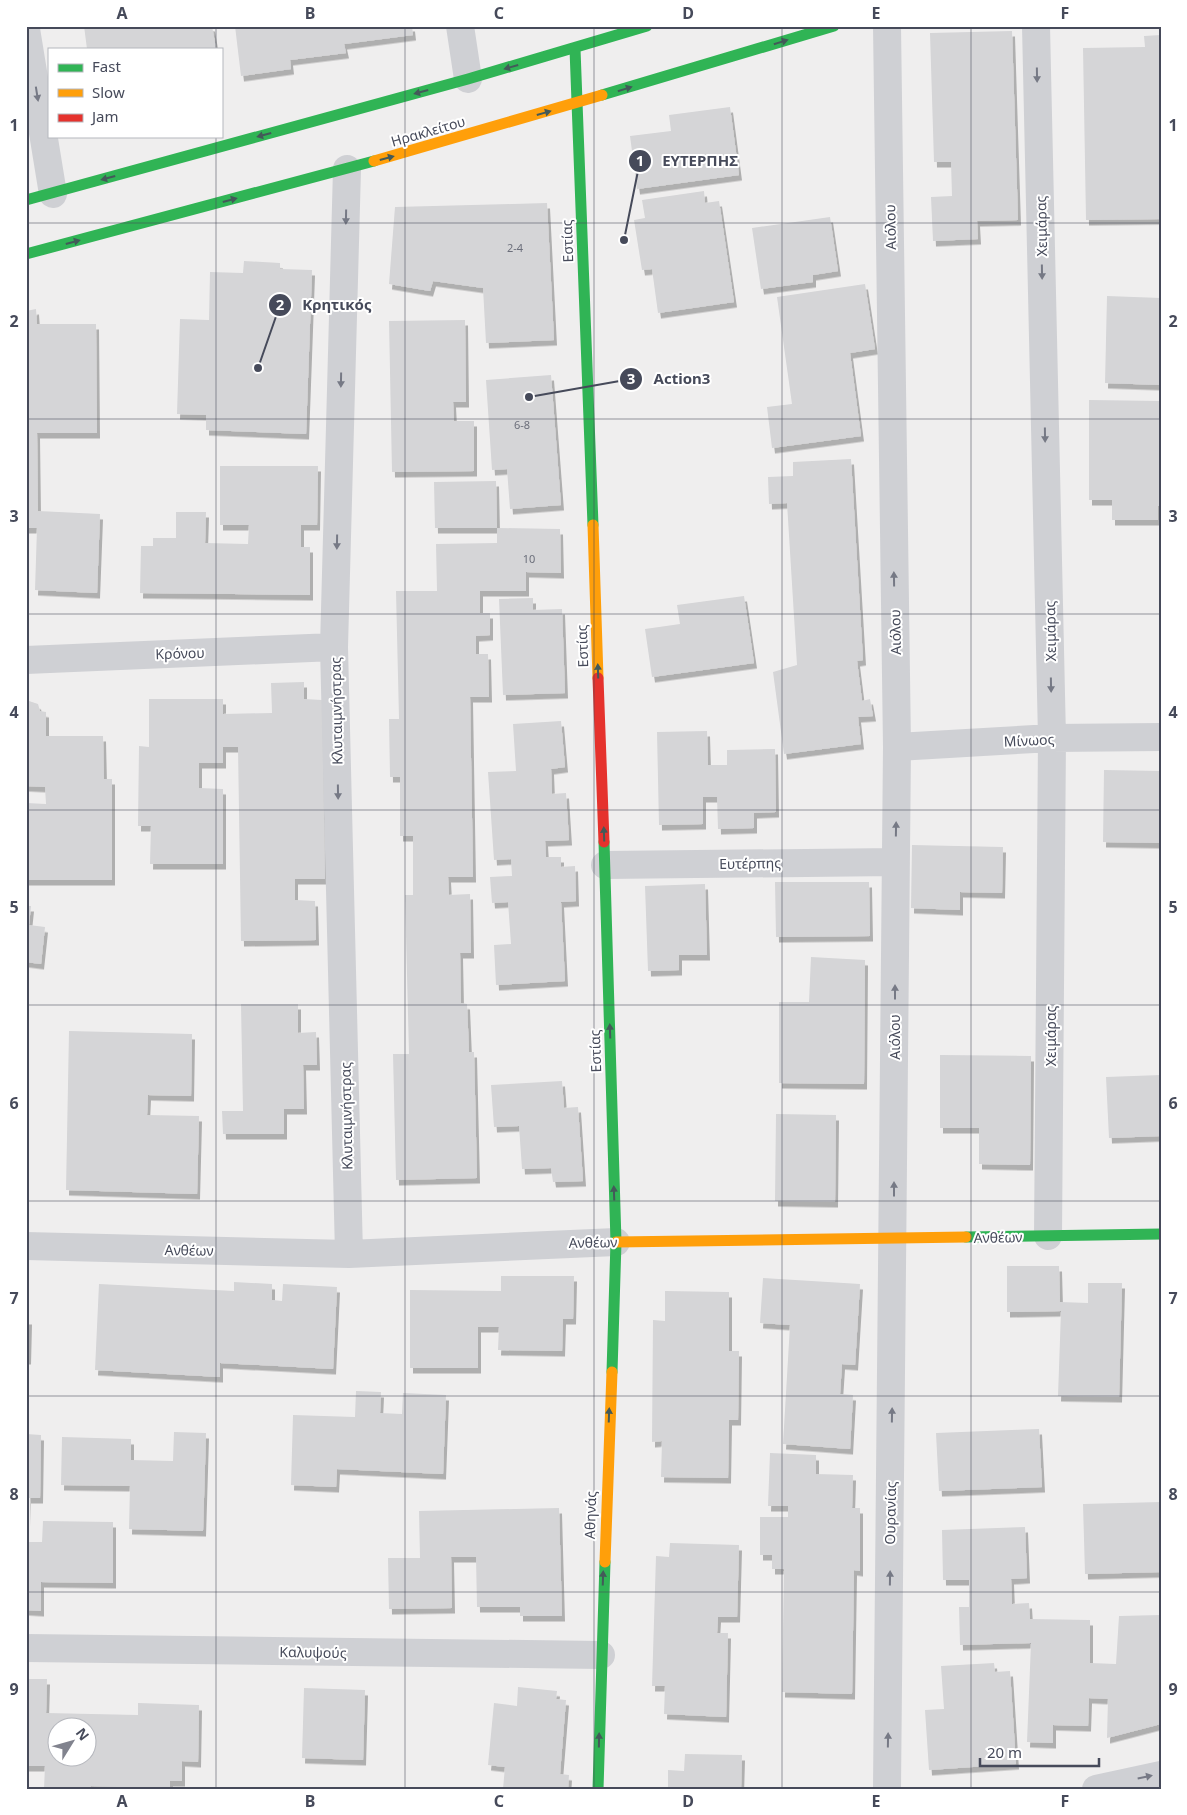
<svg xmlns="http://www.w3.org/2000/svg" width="1187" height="1815" font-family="'Noto Sans',sans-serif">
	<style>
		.building { fill: #d5d5d7; fill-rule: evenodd; filter: url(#shadow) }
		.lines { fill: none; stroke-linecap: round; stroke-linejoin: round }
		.street { stroke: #cfd0d4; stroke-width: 28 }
		.fast { stroke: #30b455; stroke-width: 11 }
		.slow { stroke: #ff9f0a; stroke-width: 11 }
		.jam { stroke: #e5322d; stroke-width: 11 }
		.oneway { fill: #435a59 }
		.oneway2 { fill: #767985 }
		.grid { fill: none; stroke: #464a5a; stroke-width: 1; stroke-opacity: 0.55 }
		.labels { text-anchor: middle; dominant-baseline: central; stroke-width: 4; stroke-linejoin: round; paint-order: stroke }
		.number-label { font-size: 11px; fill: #6c6f7b }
		.street-label { font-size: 14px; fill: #464a5a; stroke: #fff }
		.leader { fill: none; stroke: #464a5a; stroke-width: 2 }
		.callout-dot { fill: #464a5a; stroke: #fff; stroke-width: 2 }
		.mark-label { font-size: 15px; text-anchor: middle; font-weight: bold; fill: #fff }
		.callout-label { font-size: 15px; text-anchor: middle; font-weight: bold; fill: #464a5a; stroke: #fff; stroke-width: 4; stroke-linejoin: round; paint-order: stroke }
		.neatline { fill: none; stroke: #464a5a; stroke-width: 2 }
		.grid-label { font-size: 16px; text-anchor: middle; font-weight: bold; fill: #464a5a }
	</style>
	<defs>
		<filter id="shadow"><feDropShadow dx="3" dy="5.5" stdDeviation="0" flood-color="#0004"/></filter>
	</defs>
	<rect width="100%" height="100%" fill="#efeeee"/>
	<path class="building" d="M84 26H212L216 49H87Z
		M235 26H412L413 35 344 44 346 53 290 60 291 69 241 76Z
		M1012 31 1018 220 977 221 978 239 933 241 931 197 952 196 951 162H934L930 33Z
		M1161 35V219L1086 220 1083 48 1145 47 1144 36Z
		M730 107 739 175 637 189 630 136 671 131 669 115Z
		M704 191 705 203 719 201 734 302 658 313 652 269 642 270 634 220 645 218 642 200Z
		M547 203 554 340 486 343 483 288 433 281 430 291 389 284 395 207Z
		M830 217 838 271 813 275V282L761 289 752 228Z
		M244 261 280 263V269L312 270 306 434 206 430V415L177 414 180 319 209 320 210 272 243 273Z
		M865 284 875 349 850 353 861 436 772 448 767 407 792 404 777 297Z
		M1107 296 1161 298V385L1105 383Z
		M36 309 37 324H96L97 433H37L38 511 100 514 97 593 35 590 37 528H26V311Z
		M465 320 466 402H453L454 421H474V471L392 472 389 321Z
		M551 375 561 505 510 509 507 469 492 470 486 380Z
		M1089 400 1161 401V506H1158V520H1112V500H1089Z
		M851 459 863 660 857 661 862 701 870 699 873 716 858 717 861 744 784 754 773 672 797 665 787 503 769 504 768 477 793 476V462Z
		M220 466H318L317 525H301V547H310V595L140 593 141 546H153V538H176V512H206L205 543 248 544 249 525H220Z
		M496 481 497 528H435L434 482Z
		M497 528 560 529 561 573 526 572V591H480V613H490V635L476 636V654H488L489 697H470L473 877H448L449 895 470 894 471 953H460L461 1003 467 1004 469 1052H474L477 1178 396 1180 393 1054H409L405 895H413V836H400V777H390L389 719H399L396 591H437L436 544 497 543Z
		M744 596 754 663 652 677 645 629 680 624 677 605Z
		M533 598V610L562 609 565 693 503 695 499 599Z
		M304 682V699L322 700 325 879H295V900L315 901 316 940 241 941 238 747H223V763H199V788L223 789V864H150L151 826H138L139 746 149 747V699H223V714L272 713 271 683Z
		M26 700 38 704 40 711 46 712V736H103L104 779H112V880H26V803L46 804 45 787 26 786Z
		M561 721 565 767 551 769 552 794 566 793 569 840 545 841 546 857H561V867L575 866 576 901 561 902 565 981 496 985 494 945 511 944 508 902 492 903 490 877 512 876 511 859 494 860 488 772 516 771 513 724Z
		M707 731 708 765H727V750L775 749 776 812 754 813V828L718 829 717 797H703V824L659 825 657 732Z
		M1104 770 1161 771V843L1103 842Z
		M912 845 1003 847 1002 893 960 892V910L911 908Z
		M775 882H869L870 936 776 937Z
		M705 884 707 955H679V970L648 971 645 886Z
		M26 906H31L29 925 45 927 41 964 26 962Z
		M811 957 865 960 864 1084 779 1083V1002H809Z
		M241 1004H298V1033L316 1032 317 1065H303L304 1109H284V1134H223L222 1111H243Z
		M69 1031 192 1034 191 1096 148 1095 147 1115 199 1116 197 1194 66 1190Z
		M940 1055 1031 1056 1030 1165 979 1164V1128H940Z
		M1161 1075V1136L1109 1138 1106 1077Z
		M562 1081 564 1108 578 1107 583 1181 553 1182 551 1168 522 1169 519 1126 494 1127 491 1085Z
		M776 1114 836 1115 835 1202 775 1201Z
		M1007 1266H1059L1060 1302 1088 1303V1283H1122L1119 1397 1058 1396 1061 1311 1007 1312Z
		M501 1276H574L573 1319H563L562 1351 498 1350 499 1327H478V1368H410V1290L501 1291Z
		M763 1278 860 1284 855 1365 842 1364 840 1394 853 1395 850 1449 783 1444 790 1325 760 1323Z
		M234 1282 272 1284V1300L282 1301 283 1284 337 1287 333 1369 220 1363V1377L95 1370 99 1284 234 1291Z
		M665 1291 729 1292V1351H739L738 1420H729L728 1478 661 1477 662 1441 652 1442 653 1320 665 1321Z
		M26 1319H29L28 1359H26Z
		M356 1391 381 1392 380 1413 402 1414 403 1393 446 1395 443 1474 337 1469 336 1487 291 1485 293 1415 355 1417Z
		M1039 1429 1042 1487 939 1491 936 1433Z
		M174 1432 206 1433 203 1531 129 1529 130 1486 61 1485 62 1437 131 1439V1460L173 1461Z
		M26 1434 41 1435 40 1498H28V1521Z
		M770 1453 816 1455V1474L853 1475 852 1508H860V1571L854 1570 852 1694 782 1692 784 1569H772V1555H760V1517H788V1506H768Z
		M1161 1502V1572L1085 1574 1083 1504Z
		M559 1508 562 1616H520V1607H477L476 1557H451L452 1608 389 1609 388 1558H420L419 1511Z
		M43 1521 113 1522V1583L41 1582V1611L26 1610V1542H42Z
		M1025 1527 1027 1578 1011 1579 1012 1604 1029 1603 1030 1619 1090 1620V1663L1116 1664 1119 1616 1161 1615V1724L1107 1738 1108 1699 1089 1698 1088 1726 1053 1725V1743L1027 1742 1031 1643 960 1645 959 1607H969V1580H943L942 1530Z
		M670 1543 739 1545 737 1617H718L717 1633H728L726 1717 664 1714 665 1686H652L656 1556 669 1557Z
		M994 1663 995 1672 1010 1671 1016 1764 929 1770 925 1710 944 1709 941 1666Z
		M26 1679H47L46 1713 138 1715V1703L199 1705 198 1762 182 1761V1781H170V1789L91 1786 90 1789H44L45 1766H26ZM58 1728H88V1758H58Z
		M518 1687 557 1691 556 1699 566 1700 560 1774 569 1775 568 1789H503L505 1767 488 1765 494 1703 517 1706Z
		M304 1688 365 1690 363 1760 302 1758Z
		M685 1754 742 1755 741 1789H668V1770L684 1771Z"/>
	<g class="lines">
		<path class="street" d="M460 26 468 79
			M887 26 897 747 887 1789
			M1036 26 1052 738 1048 1236
			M26 29 53 194
			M347 169 334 647 349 1254
			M26 660 334 647
			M897 747 1052 738 1161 737
			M605 865 895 862
			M26 1246 349 1254 616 1242
			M26 1648 601 1655
			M1096 1789 1161 1775"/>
		<path class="fast" d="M575 49 593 525
			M602 95 834 26
			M26 200 468 79 647 26
			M26 254 374 161
			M604 842 616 1242 612 1372
			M966 1237 1161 1234
			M598 1789 605 1562"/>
		<path class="slow" d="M374 161 602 95
			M593 525 598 678
			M616 1242 966 1237
			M605 1562 612 1372"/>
		<path class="jam" d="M598 678 604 842"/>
	</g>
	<defs><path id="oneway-solid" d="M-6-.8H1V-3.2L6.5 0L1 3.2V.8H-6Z" transform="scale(1.25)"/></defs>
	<g class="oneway">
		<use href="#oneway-solid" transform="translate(781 42) rotate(-17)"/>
		<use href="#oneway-solid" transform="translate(511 67) rotate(164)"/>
		<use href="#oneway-solid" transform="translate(625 89) rotate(-17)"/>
		<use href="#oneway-solid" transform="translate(421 92) rotate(165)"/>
		<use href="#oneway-solid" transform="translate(544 113) rotate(-16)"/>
		<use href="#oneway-solid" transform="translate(264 135) rotate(165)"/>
		<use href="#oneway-solid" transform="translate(387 158) rotate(-15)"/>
		<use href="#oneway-solid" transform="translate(108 178) rotate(165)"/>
		<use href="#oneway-solid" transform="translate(230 200) rotate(-15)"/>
		<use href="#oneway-solid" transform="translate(73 242) rotate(-15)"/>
		<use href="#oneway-solid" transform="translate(598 671) rotate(-92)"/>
		<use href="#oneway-solid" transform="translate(604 834) rotate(-92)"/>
		<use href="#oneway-solid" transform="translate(610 1031) rotate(-92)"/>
		<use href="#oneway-solid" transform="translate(614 1193) rotate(-92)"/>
		<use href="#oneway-solid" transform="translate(609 1415) rotate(-88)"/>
		<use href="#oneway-solid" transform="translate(603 1578) rotate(-88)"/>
		<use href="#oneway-solid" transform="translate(599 1740) rotate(-89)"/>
	</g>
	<g class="oneway2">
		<use href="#oneway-solid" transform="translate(1037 75) rotate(89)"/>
		<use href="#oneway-solid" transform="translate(37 94) rotate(81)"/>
		<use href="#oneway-solid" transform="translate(346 217) rotate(91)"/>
		<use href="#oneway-solid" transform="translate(1042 272) rotate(89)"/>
		<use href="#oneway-solid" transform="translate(341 380) rotate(91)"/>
		<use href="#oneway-solid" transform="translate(1045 435) rotate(89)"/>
		<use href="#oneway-solid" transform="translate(337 542) rotate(91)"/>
		<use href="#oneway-solid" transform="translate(894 579) rotate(-91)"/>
		<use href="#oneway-solid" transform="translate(1051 685) rotate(89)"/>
		<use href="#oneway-solid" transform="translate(338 792) rotate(89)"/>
		<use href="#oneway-solid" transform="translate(896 829) rotate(-89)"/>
		<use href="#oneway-solid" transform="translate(895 992) rotate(-90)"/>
		<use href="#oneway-solid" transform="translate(894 1189) rotate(-90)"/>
		<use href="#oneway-solid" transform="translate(892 1415) rotate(-89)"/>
		<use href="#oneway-solid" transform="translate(890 1578) rotate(-89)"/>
		<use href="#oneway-solid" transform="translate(888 1740) rotate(-89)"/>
		<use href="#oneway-solid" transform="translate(1145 1777) rotate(-12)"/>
	</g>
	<path class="grid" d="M216 26V49M405 26V1789M594 26V1789M782 26V1789M971 26V1789M216 136V1789M26 223H1161M26 419H1161M26 614H1161M26 810H1161M26 1005H1161M26 1201H1161M26 1396H1161M26 1592H1161"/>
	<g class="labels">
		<g class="number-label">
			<text x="515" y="247">2-4</text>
			<text x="522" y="424">6-8</text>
			<text x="529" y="558">10</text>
		</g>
		<g class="street-label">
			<text transform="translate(428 131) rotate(-16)">Ηρακλείτου</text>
			<text transform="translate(1041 226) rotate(-91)">Χειμάρας</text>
			<text transform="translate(890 227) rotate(-91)">Αιόλου</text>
			<text transform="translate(567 241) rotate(-92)">Εστίας</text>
			<text transform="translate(1050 631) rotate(-91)">Χειμάρας</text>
			<text transform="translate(895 632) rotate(-91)">Αιόλου</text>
			<text transform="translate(582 646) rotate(-92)">Εστίας</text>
			<text transform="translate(180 653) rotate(-2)">Κρόνου</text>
			<text transform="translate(336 711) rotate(-91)">Κλυταιμνήστρας</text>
			<text transform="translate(1029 740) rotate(-3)">Μίνωος</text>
			<text transform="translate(750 863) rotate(-1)">Ευτέρπης</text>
			<text transform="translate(1050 1036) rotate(-90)">Χειμάρας</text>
			<text transform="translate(894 1037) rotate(-90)">Αιόλου</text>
			<text transform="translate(595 1051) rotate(-92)">Εστίας</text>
			<text transform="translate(346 1116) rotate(-91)">Κλυταιμνήστρας</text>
			<text transform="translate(998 1237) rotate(-1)">Ανθέων</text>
			<text transform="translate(593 1242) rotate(-1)">Ανθέων</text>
			<text transform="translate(189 1250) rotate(1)">Ανθέων</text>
			<text transform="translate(890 1513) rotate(-89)">Ουρανίας</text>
			<text transform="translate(590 1515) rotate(-88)">Αθηνάς</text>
			<text transform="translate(313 1652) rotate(1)">Καλυψούς</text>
		</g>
	</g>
	<path class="leader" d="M624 240L640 161M258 368L280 305M529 397L631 379"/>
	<g class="callout-dot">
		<circle cx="624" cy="240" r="5"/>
		<circle cx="258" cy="368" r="5"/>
		<circle cx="529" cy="397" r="5"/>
		<circle cx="640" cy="161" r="12"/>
		<circle cx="280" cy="305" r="12"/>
		<circle cx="631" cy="379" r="12"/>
	</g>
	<g class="mark-label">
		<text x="640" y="166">1</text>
		<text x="280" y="310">2</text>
		<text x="631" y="384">3</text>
	</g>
	<g class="callout-label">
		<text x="700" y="166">ΕΥΤΕΡΠΗΣ</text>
		<text x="337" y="310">Κρητικός</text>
		<text x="682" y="384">Action3</text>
	</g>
	<rect width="1187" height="1815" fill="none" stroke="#ffffff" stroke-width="55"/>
	<rect x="48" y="48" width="175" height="90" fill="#ffffff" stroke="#b5b7bd"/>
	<rect x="58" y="64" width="25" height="8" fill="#30b455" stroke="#b5b7bd"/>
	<text x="92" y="72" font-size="15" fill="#464a5a">Fast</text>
	<rect x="58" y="89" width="25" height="8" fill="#ff9f0a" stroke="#b5b7bd"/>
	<text x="92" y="98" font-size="15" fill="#464a5a">Slow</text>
	<rect x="58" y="114" width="25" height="8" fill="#e5322d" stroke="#b5b7bd"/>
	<text x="92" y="122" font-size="15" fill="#464a5a">Jam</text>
	<g transform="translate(72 1742) rotate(53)"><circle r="24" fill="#ffffff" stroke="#b5b7bd"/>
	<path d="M0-4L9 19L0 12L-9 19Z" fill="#81838e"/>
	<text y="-8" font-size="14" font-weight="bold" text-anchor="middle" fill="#464a5a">N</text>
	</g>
	<path d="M980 1758v8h119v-8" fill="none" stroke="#464a5a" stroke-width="2.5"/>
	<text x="987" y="1758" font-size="15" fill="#464a5a" stroke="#ffffff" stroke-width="4" paint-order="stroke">20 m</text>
	<rect x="28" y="28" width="1132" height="1760" class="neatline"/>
	<g class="grid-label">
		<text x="122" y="19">A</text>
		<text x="310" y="19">B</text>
		<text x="499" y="19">C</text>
		<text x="688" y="19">D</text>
		<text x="876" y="19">E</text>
		<text x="1065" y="19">F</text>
		<text x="14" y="131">1</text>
		<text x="1173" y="131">1</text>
		<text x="14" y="327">2</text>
		<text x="1173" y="327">2</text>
		<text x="14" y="522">3</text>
		<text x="1173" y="522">3</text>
		<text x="14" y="718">4</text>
		<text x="1173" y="718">4</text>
		<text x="14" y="913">5</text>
		<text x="1173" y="913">5</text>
		<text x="14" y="1109">6</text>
		<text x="1173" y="1109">6</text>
		<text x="14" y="1304">7</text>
		<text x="1173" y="1304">7</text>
		<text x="14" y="1500">8</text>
		<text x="1173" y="1500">8</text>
		<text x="14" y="1695">9</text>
		<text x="1173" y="1695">9</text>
		<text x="122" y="1807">A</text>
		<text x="310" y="1807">B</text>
		<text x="499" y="1807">C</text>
		<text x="688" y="1807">D</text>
		<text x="876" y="1807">E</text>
		<text x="1065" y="1807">F</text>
	</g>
</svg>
